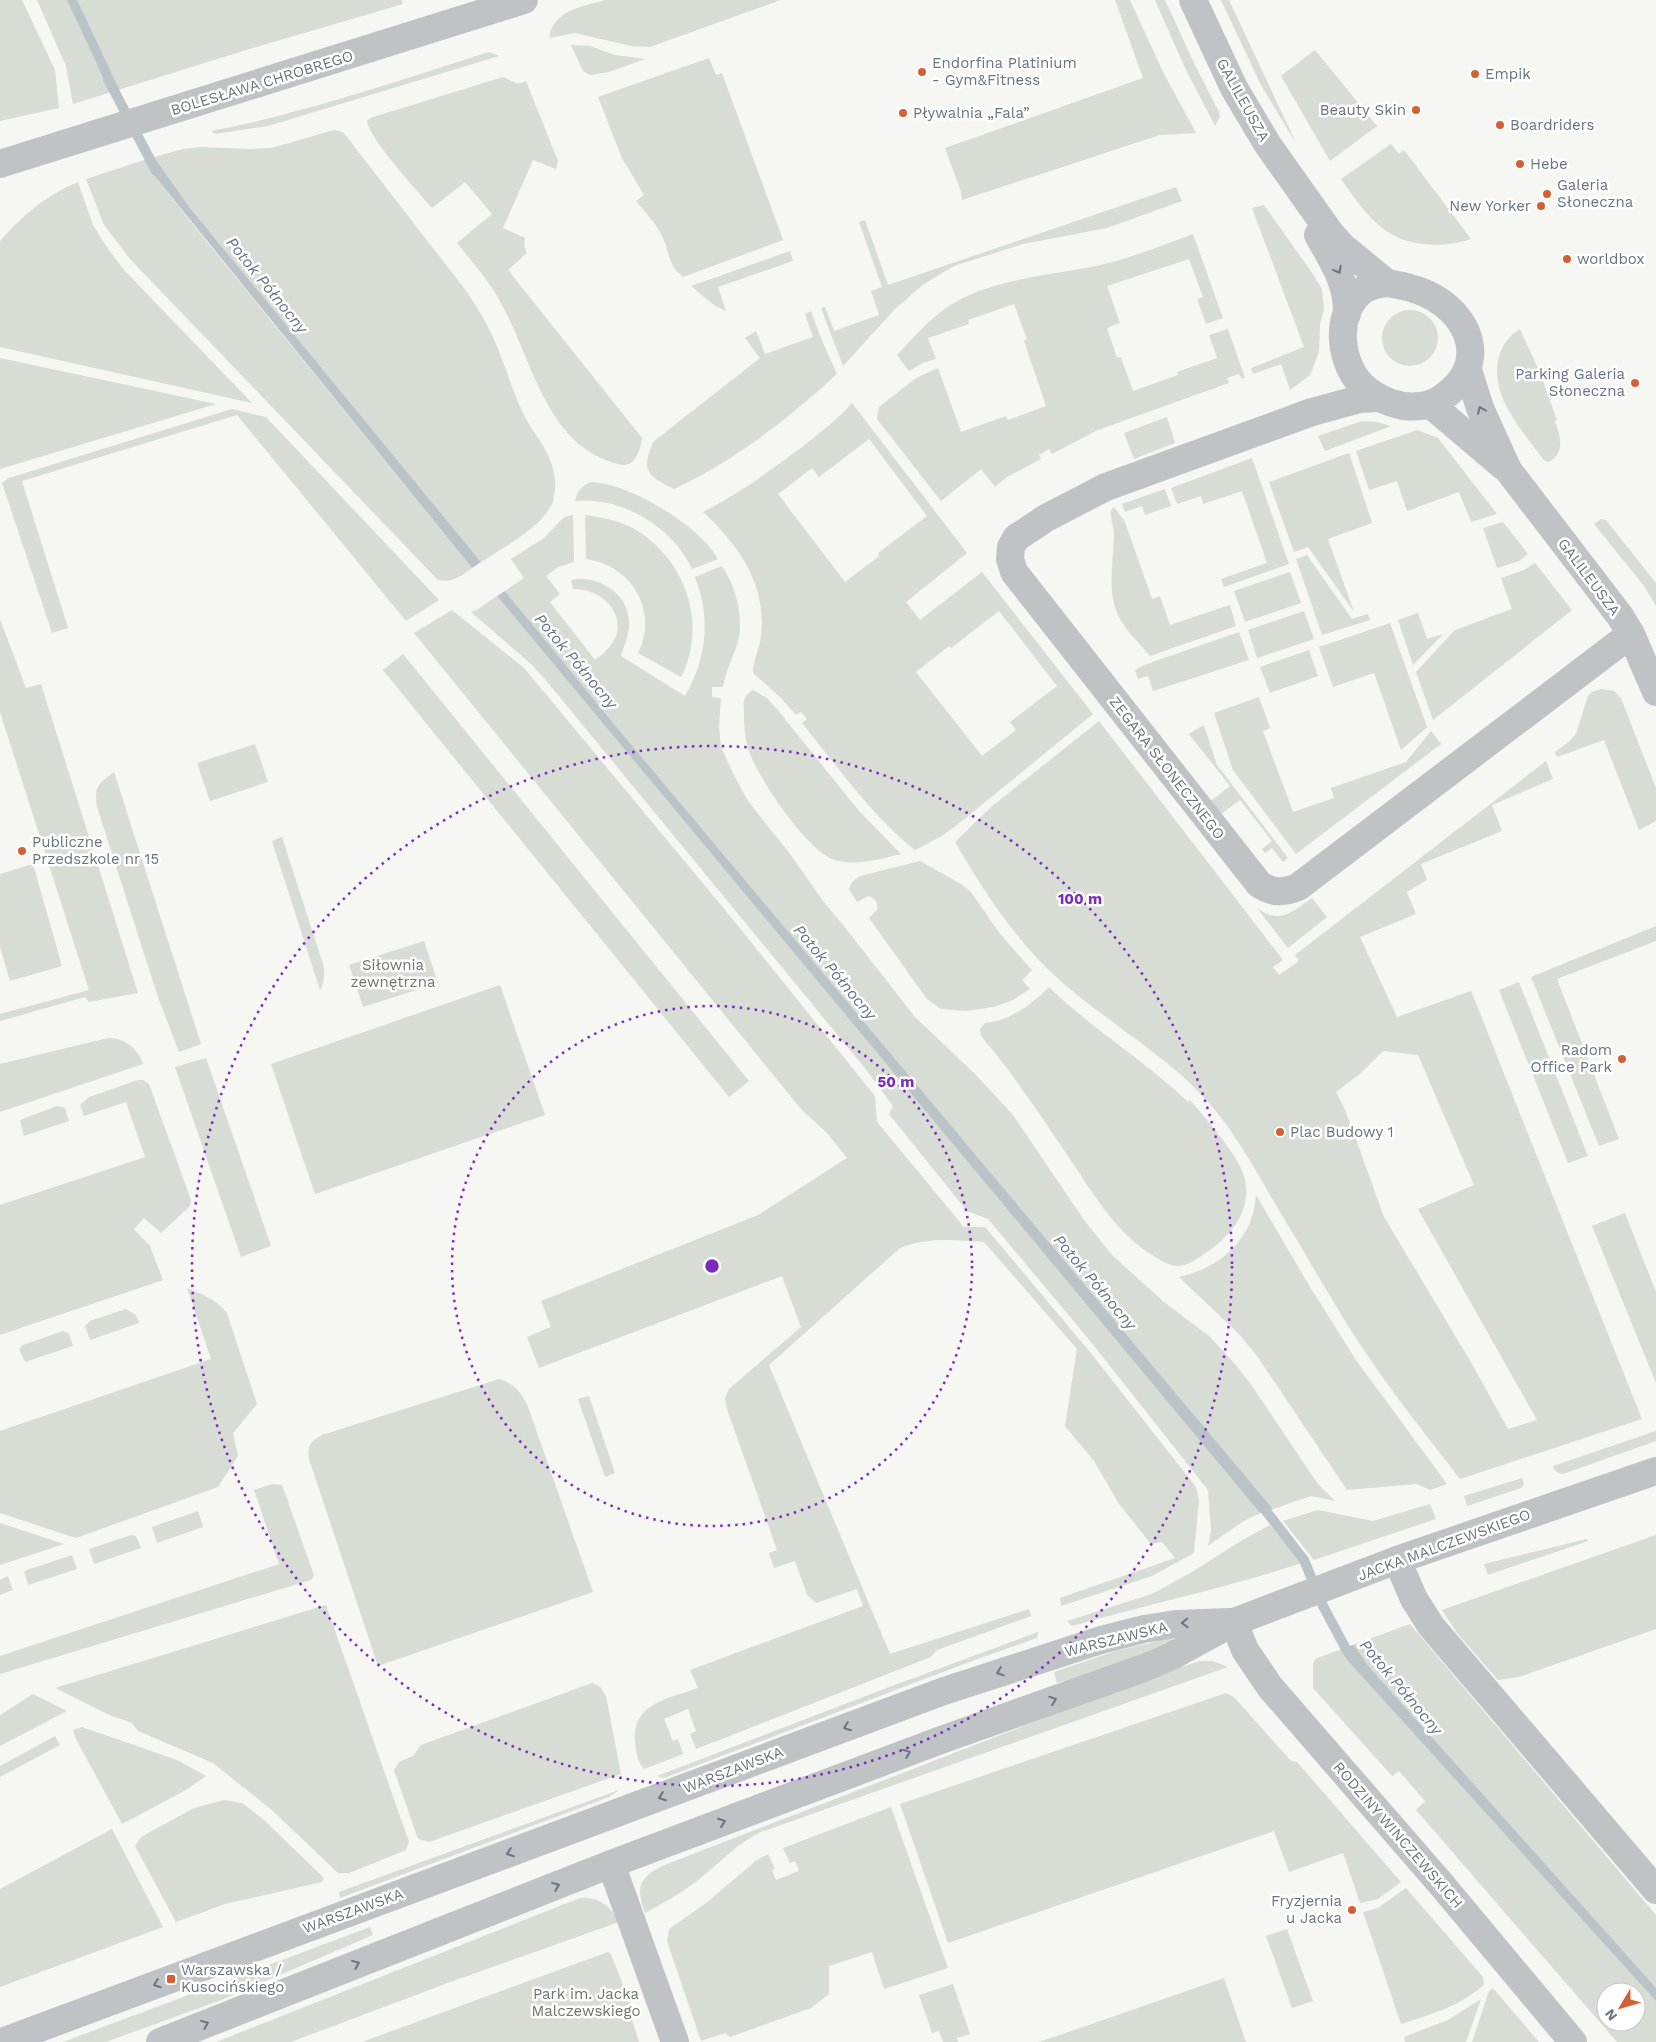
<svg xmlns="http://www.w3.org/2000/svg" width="1656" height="2042" font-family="'Work Sans',sans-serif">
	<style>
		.green { fill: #d7dcd4; fill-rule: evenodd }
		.water { fill: #bac3c8 }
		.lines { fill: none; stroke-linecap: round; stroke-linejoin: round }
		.stream { stroke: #bac3c8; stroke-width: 10 }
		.minor { stroke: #bfc3c6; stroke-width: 28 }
		.tertiary { stroke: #bfc3c6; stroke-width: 28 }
		.oneway { stroke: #677581 }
		.ring { fill: none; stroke: #7b2cbf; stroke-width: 2.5; stroke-dasharray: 2.5 5 }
		.poi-dot { fill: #d35f35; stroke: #fff; stroke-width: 2 }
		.labels { text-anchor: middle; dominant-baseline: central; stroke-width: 5; stroke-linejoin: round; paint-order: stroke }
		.poi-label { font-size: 15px; fill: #677581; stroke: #fff; text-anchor: start }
		.street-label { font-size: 15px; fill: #677581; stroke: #fff }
		.park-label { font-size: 15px; fill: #697966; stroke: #fff }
		.water-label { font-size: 16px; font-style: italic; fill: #63767e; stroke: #fff }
		.centre { fill: #7b2cbf; stroke: #fff; stroke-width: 2.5 }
		.ring-label { font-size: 15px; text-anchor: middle; font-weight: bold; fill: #7b2cbf; stroke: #fff; stroke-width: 5; stroke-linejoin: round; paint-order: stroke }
	</style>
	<rect width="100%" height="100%" fill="#f6f6f3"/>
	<path class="green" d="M0 0H22L55 70 59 108 0 121Z
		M37 0H402L403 4 243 51 73 104 66 66Z
		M606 0H781L650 47 631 46 575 33 549 38C554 9 582 7 606 0Z
		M1115 0H1130L1163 72 1196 133 1160 135 962 200 961 192 945 148 1143 78Z
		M1155 0H1165L1195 65 1219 112 1220 117 1215 126 1185 68Z
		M1221 0H1229L1297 145 1261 85Z
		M571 45 590 46 615 55 645 59 609 72 590 75 583 71Z
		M1315 50 1377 126 1330 161 1281 76Z
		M489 52 499 56 268 126 215 134 211 131C306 113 397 81 489 52Z
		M709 58 716 75 722 73 783 240 683 277C666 262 671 254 662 236 656 223 645 212 636 201L644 195 622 158 598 97Z
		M503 77 518 84 526 81 558 161 556 169 533 160 503 228 525 238 524 246 527 253 508 270 642 438C640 452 634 469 618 464 543 445 532 354 498 298 487 278 471 261 457 243L492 214 465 182 432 208C419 193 368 137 367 121L370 118Z
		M334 130 343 132 467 292C476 306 485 320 492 335 504 360 511 388 523 413 533 434 551 451 554 474 556 483 555 492 553 501 544 527 503 547 481 562L190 208 154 157 183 149 200 147 248 149 272 148Z
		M1391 144 1399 154 1404 150 1471 239C1443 249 1404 247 1381 227 1365 214 1353 196 1341 179Z
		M144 160 153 174 198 231 472 568C461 576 453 583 438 580L130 259 104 225 86 179Z
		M78 182 93 225 108 249 125 271 252 403 0 347V241C22 216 46 195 78 182Z
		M1176 187 1182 201 1107 228 1023 244 954 266 924 284 896 308 843 366 821 308 825 307 834 331 879 315 871 291 882 287 859 222 865 220 888 285Z
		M1264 205 1313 274 1322 289 1324 310 1320 324 1319 352 1310 375 1290 390 1281 364 1253 374 1251 368 1304 347 1252 208Z
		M1193 234 1223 318 1206 324 1197 299 1203 297 1189 259 1107 286 1120 323 1107 328 1117 358 1121 357 1133 391 1178 375 1177 372 1217 358 1209 335 1228 329 1245 378 1242 379 1239 374 1227 378 1229 383 1098 430 1052 454 1049 449 1039 455 1041 459 1007 477 995 487 981 469 941 501 877 419 879 407 916 378 938 368 961 432 1006 416 1008 420 1046 406 1024 341 1027 339 1014 304 968 320 969 324 928 338 936 359 923 363 909 371 897 355C912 339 928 321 946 308 988 279 1047 276 1096 266 1129 259 1161 246 1193 234Z
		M790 251 793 261 718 287 726 311 715 306 691 286Z
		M1382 338a28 28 0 1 1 56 0a28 28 0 1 1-56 0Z
		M811 311 820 336 837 374C788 419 734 461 674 489 647 475 641 472 653 442L760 358 745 338 756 331 765 354 813 337 805 314Z
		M1520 329 1540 373 1557 420 1555 421C1560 436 1566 454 1548 462L1544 460C1523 431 1491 399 1498 360 1501 347 1508 336 1520 329Z
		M0 358 216 404 0 469Z
		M852 403 967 553 906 602 920 620 982 572 1093 714 957 825 942 836 915 850C871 815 838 767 802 723L807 719 801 712 796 715 780 697 753 673C753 660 760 648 761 636 767 585 739 545 703 512 742 492 771 470 806 444 822 431 838 419 852 403ZM869 439 927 516 878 553 879 556 845 582 778 494 812 468 819 477ZM999 611 1057 686 1010 722 1016 730 982 756 916 672 949 646 951 648Z
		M232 409 266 417 439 600 406 621 237 415 22 481 68 628 52 633 2 483 9 478Z
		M1167 417 1175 443 1134 459 1124 433Z
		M1362 421 1377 422 1391 426 1325 451 1318 436Z
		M1417 430 1438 438 1497 514 1471 522 1459 492 1407 511 1397 481 1369 490 1356 451Z
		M1349 453 1372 523 1328 539 1354 612 1308 547 1294 552 1269 482Z
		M1252 458 1289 564 1224 587 1221 579 1267 563 1242 491 1203 504 1201 496 1177 504 1171 488Z
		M592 482C630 484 699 525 718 559L692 569C673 527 621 496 575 501 577 492 582 484 592 482Z
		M1165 489 1171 506 1145 515 1142 506 1125 512 1122 504Z
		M1114 507 1125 522 1152 599 1160 596 1170 625 1230 605 1236 626 1150 656C1140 644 1126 631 1119 617 1106 591 1114 559 1114 532 1113 525 1110 517 1111 510Z
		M573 515 574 562 558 567 546 576 560 594 550 602 595 660C603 654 612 646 616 636 625 609 597 588 573 589L571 580C597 574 629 593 629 622 630 634 624 645 621 656L685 696C707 658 711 619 695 577L722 566C736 587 744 617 738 642 733 657 726 671 723 687H712V697L721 698 719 726 721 747 734 775 748 801 790 854 823 901 843 925 915 1017 975 1074 1013 1115 1084 1220 1113 1256 1164 1302 1209 1336 1235 1364 1250 1383 1317 1483 1335 1501 1311 1496 1273 1509 619 730 505 591 524 578 511 559 544 538 564 517Z
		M585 515C600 517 615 520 629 526 684 554 709 623 681 677L638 653C659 612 632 565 586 559Z
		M1601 519 1606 520 1656 583V606L1644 586 1594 524Z
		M1503 522 1528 554 1519 561 1497 568 1483 528Z
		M1307 555 1352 619 1368 614 1370 620 1322 635 1296 559Z
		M1535 563 1572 610 1433 720 1416 672 1455 630 1512 609 1501 578 1524 570Z
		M1290 572 1301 603 1245 622 1234 591Z
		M497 596 1260 1513 1242 1522 1208 1546 1211 1531 1208 1490 1087 1337 988 1219 967 1211 889 1114 893 1106 864 1067 544 678 531 664 471 612 477 610Z
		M452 610 524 668 721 905 875 1096 877 1122 964 1227H985L1090 1352 1196 1487 1199 1501 1194 1553 1152 1576 1061 1606 1060 1598 1175 1558 1162 1542 1151 1544 1119 1504 1094 1461 1065 1426 1077 1349 984 1242C956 1240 927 1237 900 1248L769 1365 890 1654 1029 1609 1031 1616 937 1650 931 1657 696 1749 690 1734 696 1731 688 1709 664 1719 673 1741 678 1739 683 1754 644 1769C637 1761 636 1751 635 1740 632 1703 671 1698 698 1688L690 1670 863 1606 857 1589 816 1603 807 1595 795 1561 774 1568 769 1553 777 1550 727 1409 725 1398 729 1389 801 1327 782 1276 539 1368 527 1337 551 1327 541 1301 758 1215 847 1158 827 1133 801 1109 414 633Z
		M1304 611 1314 639 1257 658 1248 630Z
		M1418 613 1427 639 1443 634 1413 665 1398 620Z
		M0 619 26 688 41 684 138 993 89 1002 85 997 0 1021V1014L89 990 0 712Z
		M1390 623 1427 727 1401 750 1374 673 1333 687 1319 647Z
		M1239 632 1249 660 1153 691 1148 676 1138 679 1135 670 1144 665Z
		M1309 650 1318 676 1270 693 1260 667Z
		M403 654 749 1081 729 1097 383 670Z
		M1602 689 1614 691 1621 698 1656 788V821L1639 830 1604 740 1557 757 1555 752 1569 742 1576 734 1588 696 1592 692Z
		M753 690 767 698 776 708 859 811 901 854C881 859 852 867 832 859 805 847 761 782 750 754 745 741 744 727 744 713 743 703 743 695 753 690Z
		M1259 697 1270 728 1263 731 1293 812 1334 798 1331 788 1406 762 1431 731 1441 744 1296 854 1233 770 1214 713Z
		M1099 721 1283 960 1273 967 1279 975 1299 961 1295 955 1546 761 1553 779 1492 805 1502 831 1421 864 1427 880 1407 892 1416 914 1360 937 1397 1017 1471 991 1642 1419 1460 1479C1422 1430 1383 1381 1350 1329 1324 1287 1300 1244 1274 1202 1257 1172 1240 1142 1219 1115 1175 1059 1114 1028 1062 982 1017 943 985 893 955 842L991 807ZM1383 1051 1418 1055 1474 1185 1418 1209 1537 1420 1508 1429 1472 1364 1384 1217 1346 1112 1336 1092 1361 1073Z
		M1204 725 1217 765 1288 858 1283 862 1272 848 1265 853 1262 849 1272 841 1240 800 1221 814 1211 801 1230 786 1189 734Z
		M255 744 268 782 210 801 197 763Z
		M114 772 201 1044 179 1052 158 997 97 807C94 786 98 784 114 772Z
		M282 837 323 964C325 974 325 981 320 990L272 841Z
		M920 861 961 884 970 891 1001 935 1032 970 1022 980 1030 989 1011 1001 993 1007 966 1011 941 1009 927 999 869 918 877 910C879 903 875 898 868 896L857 902 849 889 852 882 860 876Z
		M33 864 62 966 10 981 0 947V874Z
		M1312 898 1327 917 1288 948 1257 908C1280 925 1292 912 1312 898Z
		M1656 926V941L1557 979 1619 1139 1599 1146 1531 977Z
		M424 941 438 983 363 1007 349 965Z
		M1519 982 1588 1156 1568 1163 1499 990Z
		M500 985 545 1115 315 1194 271 1064Z
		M1049 987C1092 1029 1144 1060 1188 1102L1190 1100C1206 1119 1240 1156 1245 1180 1252 1214 1227 1240 1201 1256 1195 1260 1187 1265 1180 1266 1170 1267 1157 1258 1149 1253 1116 1231 1095 1197 1074 1165 1044 1121 1015 1076 981 1036L980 1029 985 1023C1011 1020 1030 1006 1049 987Z
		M108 1038C124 1038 138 1048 143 1064L0 1112V1064Z
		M206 1058 271 1246 241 1257 175 1067Z
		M138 1080H143L149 1084 191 1200 190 1206 161 1233 144 1218 134 1229 150 1246 163 1280 0 1335V1205L145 1157 126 1102 84 1116 80 1105 89 1097Z
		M57 1106 65 1108 69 1121 24 1136 20 1120Z
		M1256 1195 1310 1287 1356 1360 1447 1484 1430 1490 1417 1484 1347 1490 1257 1356 1240 1335 1179 1277C1222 1267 1253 1239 1256 1195Z
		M1625 1213 1656 1292V1383L1592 1226Z
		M187 1288C203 1295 216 1299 227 1313L257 1404 233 1433 238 1456 218 1487 76 1538 0 1513V1431L211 1359Z
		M126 1309 136 1315 139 1323 90 1340 85 1326 90 1321Z
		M63 1331 69 1334 73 1346 25 1362 19 1349 23 1345Z
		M499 1379C513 1383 521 1392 527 1404L593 1592 378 1666 309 1459C307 1446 311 1441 322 1435Z
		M589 1396 615 1473 605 1477 578 1399Z
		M1656 1431V1441L1563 1474 1558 1473 1554 1469 1553 1466Z
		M1522 1478 1524 1484 1521 1488 1467 1506 1464 1496Z
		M272 1484 282 1485 314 1575 311 1580 0 1674V1656L279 1564 254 1490Z
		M1430 1504 1436 1519 1314 1560 1283 1521 1318 1510 1373 1521Z
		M198 1511 203 1527 157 1543 152 1527Z
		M0 1523 64 1544 0 1565Z
		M1270 1525 1302 1563C1226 1588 1148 1604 1072 1626L1067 1621 1152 1594 1192 1572 1244 1539Z
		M131 1535 136 1536 141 1548 94 1564 89 1549Z
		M1656 1535V1629L1519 1677 1498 1680 1457 1633 1442 1610Z
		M1587 1539 1588 1541 1488 1575 1484 1564Z
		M72 1555 77 1569 28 1585 24 1571Z
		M8 1576 13 1590 0 1595V1580Z
		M326 1605 409 1842 406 1850 349 1873H338L273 1811 213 1763 138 1731 132 1723 107 1714 55 1688Z
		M1410 1624 1656 1915V2042H1617L1416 1810 1425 1801 1399 1771 1392 1776 1313 1688V1663L1317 1658ZM1606 1992H1636V2022H1606Z
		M1038 1632 1037 1638 972 1661 664 1778 657 1776 892 1686Z
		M1167 1639 1176 1640 1153 1656 1057 1683 1054 1672 1116 1651Z
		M1200 1661H1213L1228 1667 761 1832C736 1844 720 1863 698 1880 682 1893 663 1903 645 1913 636 1887 638 1879 662 1866L1148 1678Z
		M592 1683 600 1687 606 1696 621 1774 429 1842 418 1839 394 1770 399 1762 413 1756 421 1745Z
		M1226 1693 1234 1697 1291 1761 1297 1762 1401 1882 1378 1899 1360 1903 1343 1853 1289 1872 1274 1831 948 1943 900 1804Z
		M33 1694 67 1711 0 1746V1715Z
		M82 1727 177 1760 206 1776 186 1790 122 1824 76 1739 73 1730Z
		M55 1736 60 1745 0 1777V1766Z
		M619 1790 609 1797 340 1898 339 1892Z
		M224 1800 242 1803 264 1820 324 1878 322 1882 225 1904 176 1922 135 1846 141 1837 194 1808Z
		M891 1807 948 1968 884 1989 872 1952 829 1966V1994L811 2008 730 2037 725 2033 701 2041 667 1941 669 1929 706 1903 757 1860 768 1854 775 1869 772 1870 776 1880 799 1871 795 1861 790 1863 783 1848Z
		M112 1829 163 1927 0 1987V1889Z
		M1406 1888 1483 1977 1484 1985C1460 2006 1432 2014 1401 2024L1363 1912 1378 1908Z
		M580 1898C598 1896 611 1906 619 1922L453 1981 291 2042H216Z
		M370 1927 373 1935 221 2000 106 2042H63Z
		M1287 1929 1313 2001 1292 2008 1266 1936Z
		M608 1952 611 1954 631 2006 628 2007 639 2042H362Z
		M1224 1978 1246 2042H1038L1057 2036Z
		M953 1984 970 2034 957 2038 958 2042H943L939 2031 932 2033 919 1995Z
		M1493 1988 1539 2042H1472L1489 1991Z
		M1481 1999 1466 2042H1405L1404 2037 1448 2020Z"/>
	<path class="water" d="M67 0H77L119 89 110 92Z
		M154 157 190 208 481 562 472 568 153 174 144 160Z
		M505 591 619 730 1273 1509 1260 1513 497 596Z
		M1354 1645 1368 1666 1656 1988V2001L1351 1664 1341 1649Z"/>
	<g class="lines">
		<path class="stream" d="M108 79 156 171
			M1259 1502 1304 1560 1323 1606 1346 1649 1352 1658"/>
		<path class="minor" d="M1193 0 1234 88 1268 145 1331 234 1343 247 1387 283
			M1318 235C1332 260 1348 283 1347 314
			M1387 283C1400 285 1414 288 1427 294 1470 314 1489 363 1446 395 1434 405 1419 408 1403 406 1389 403 1377 398 1366 389 1339 367 1333 314 1362 291 1370 285 1378 284 1387 283Z
			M1468 370 1480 408 1508 470 1620 616 1631 634 1656 692
			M1378 398 1360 399 1312 412 1106 487 1046 518 1016 538 1011 547 1010 559 1014 572 1259 884C1272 893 1283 893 1298 887L1631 634
			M1430 404 1503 466
			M1397 1560 1414 1599 1431 1626 1656 1890
			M1234 1622 1245 1650 1270 1687 1441 1884 1573 2042
			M611 1864 675 2042"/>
		<path class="tertiary" d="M0 164 524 0
			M2 2042 944 1691 1101 1640 1144 1629 1176 1624 1230 1622
			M160 2042 611 1864 941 1740 1144 1668 1172 1656 1234 1622 1397 1560 1656 1471"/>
	</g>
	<defs><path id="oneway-chevron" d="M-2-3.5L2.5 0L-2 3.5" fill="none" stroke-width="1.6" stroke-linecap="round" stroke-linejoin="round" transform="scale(1.25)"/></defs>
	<g class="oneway">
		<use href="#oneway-chevron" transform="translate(1338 270) rotate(62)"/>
		<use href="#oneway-chevron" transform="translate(1481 410) rotate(-113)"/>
		<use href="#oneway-chevron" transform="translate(1185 1623) rotate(178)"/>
		<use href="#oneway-chevron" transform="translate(1000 1672) rotate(161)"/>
		<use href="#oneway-chevron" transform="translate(1053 1700) rotate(-19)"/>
		<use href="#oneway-chevron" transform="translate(847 1727) rotate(160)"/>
		<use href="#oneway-chevron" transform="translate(907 1753) rotate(-21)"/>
		<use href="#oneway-chevron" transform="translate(662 1797) rotate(159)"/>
		<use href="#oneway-chevron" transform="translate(722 1822) rotate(-21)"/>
		<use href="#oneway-chevron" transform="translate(510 1853) rotate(160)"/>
		<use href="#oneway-chevron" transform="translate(556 1886) rotate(-22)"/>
		<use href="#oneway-chevron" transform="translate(356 1964) rotate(-22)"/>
		<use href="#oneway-chevron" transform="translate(157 1984) rotate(159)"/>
		<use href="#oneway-chevron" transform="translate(205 2024) rotate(-22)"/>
	</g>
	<g class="ring">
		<circle cx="712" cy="1266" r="260"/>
		<circle cx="712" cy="1266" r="520"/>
	</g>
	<g class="poi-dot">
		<circle cx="922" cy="72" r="5"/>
		<circle cx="1475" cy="74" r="5"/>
		<circle cx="1416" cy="110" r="5"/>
		<circle cx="903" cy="113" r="5"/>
		<circle cx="1500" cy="125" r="5"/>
		<circle cx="1520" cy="164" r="5"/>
		<circle cx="1547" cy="194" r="5"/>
		<circle cx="1541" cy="206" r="5"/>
		<circle cx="1567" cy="259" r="5"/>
		<circle cx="1635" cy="383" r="5"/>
		<circle cx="22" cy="851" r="5"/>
		<circle cx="1622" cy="1059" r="5"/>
		<circle cx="1280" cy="1132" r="5"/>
		<circle cx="1352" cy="1910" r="5"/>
		<rect x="166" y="1974" width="10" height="10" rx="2.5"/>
	</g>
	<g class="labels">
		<g class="poi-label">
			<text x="932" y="63">Endorfina Platinium<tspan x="932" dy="17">- Gym&amp;Fitness</tspan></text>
			<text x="1485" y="74">Empik</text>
			<text x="1406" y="110" text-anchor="end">Beauty Skin</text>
			<text x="913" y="113">Pływalnia „Fala”</text>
			<text x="1510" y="125">Boardriders</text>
			<text x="1530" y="164">Hebe</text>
			<text x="1557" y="185">Galeria<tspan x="1557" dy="17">Słoneczna</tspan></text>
			<text x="1531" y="206" text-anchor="end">New Yorker</text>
			<text x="1577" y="259">worldbox</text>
			<text x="1625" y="374" text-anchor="end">Parking Galeria<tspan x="1625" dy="17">Słoneczna</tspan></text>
			<text x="32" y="842">Publiczne<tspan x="32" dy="17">Przedszkole nr 15</tspan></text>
			<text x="1612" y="1050" text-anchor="end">Radom<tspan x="1612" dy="17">Office Park</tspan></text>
			<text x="1290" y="1132">Plac Budowy 1</text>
			<text x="1342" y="1901" text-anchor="end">Fryzjernia<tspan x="1342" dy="17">u Jacka</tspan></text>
			<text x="181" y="1970">Warszawska /<tspan x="181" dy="17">Kusocińskiego</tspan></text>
		</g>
		<g class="street-label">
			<text transform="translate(262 83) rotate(-17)">BOLESŁAWA CHROBREGO</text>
			<text transform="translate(1243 100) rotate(61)">GALILEUSZA</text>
			<text transform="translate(1589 577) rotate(53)">GALILEUSZA</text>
			<text transform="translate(1167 768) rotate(52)">ZEGARA SŁONECZNEGO</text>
			<text transform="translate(1444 1545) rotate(-20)">JACKA MALCZEWSKIEGO</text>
			<text transform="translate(1116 1639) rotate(-14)">WARSZAWSKA</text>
			<text transform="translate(733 1770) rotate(-21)">WARSZAWSKA</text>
			<text transform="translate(1398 1835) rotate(49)">RODZINY WINCZEWSKICH</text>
			<text transform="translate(353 1911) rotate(-20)">WARSZAWSKA</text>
		</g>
		<g class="park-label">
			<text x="393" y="965">Siłownia<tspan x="393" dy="17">zewnętrzna</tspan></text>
			<text x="586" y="1994">Park im. Jacka<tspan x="586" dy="17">Malczewskiego</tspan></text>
		</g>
		<g class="water-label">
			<text transform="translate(267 285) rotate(51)">Potok Północny</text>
			<text transform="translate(576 661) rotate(50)">Potok Północny</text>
			<text transform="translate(835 972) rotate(50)">Potok Północny</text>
			<text transform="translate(1095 1282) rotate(50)">Potok Północny</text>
			<text transform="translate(1401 1687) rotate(50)">Potok Północny</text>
		</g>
	</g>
	<circle cx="712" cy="1266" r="8" class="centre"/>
	<g class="ring-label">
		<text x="1080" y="904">100 m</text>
		<text x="896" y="1087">50 m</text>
	</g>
	<g transform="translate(1621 2007) rotate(232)"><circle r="24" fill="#ffffff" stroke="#c2c8cd"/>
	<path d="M0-4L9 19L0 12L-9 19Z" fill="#d35f35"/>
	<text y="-8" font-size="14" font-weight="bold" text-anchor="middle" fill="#677581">N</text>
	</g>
</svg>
